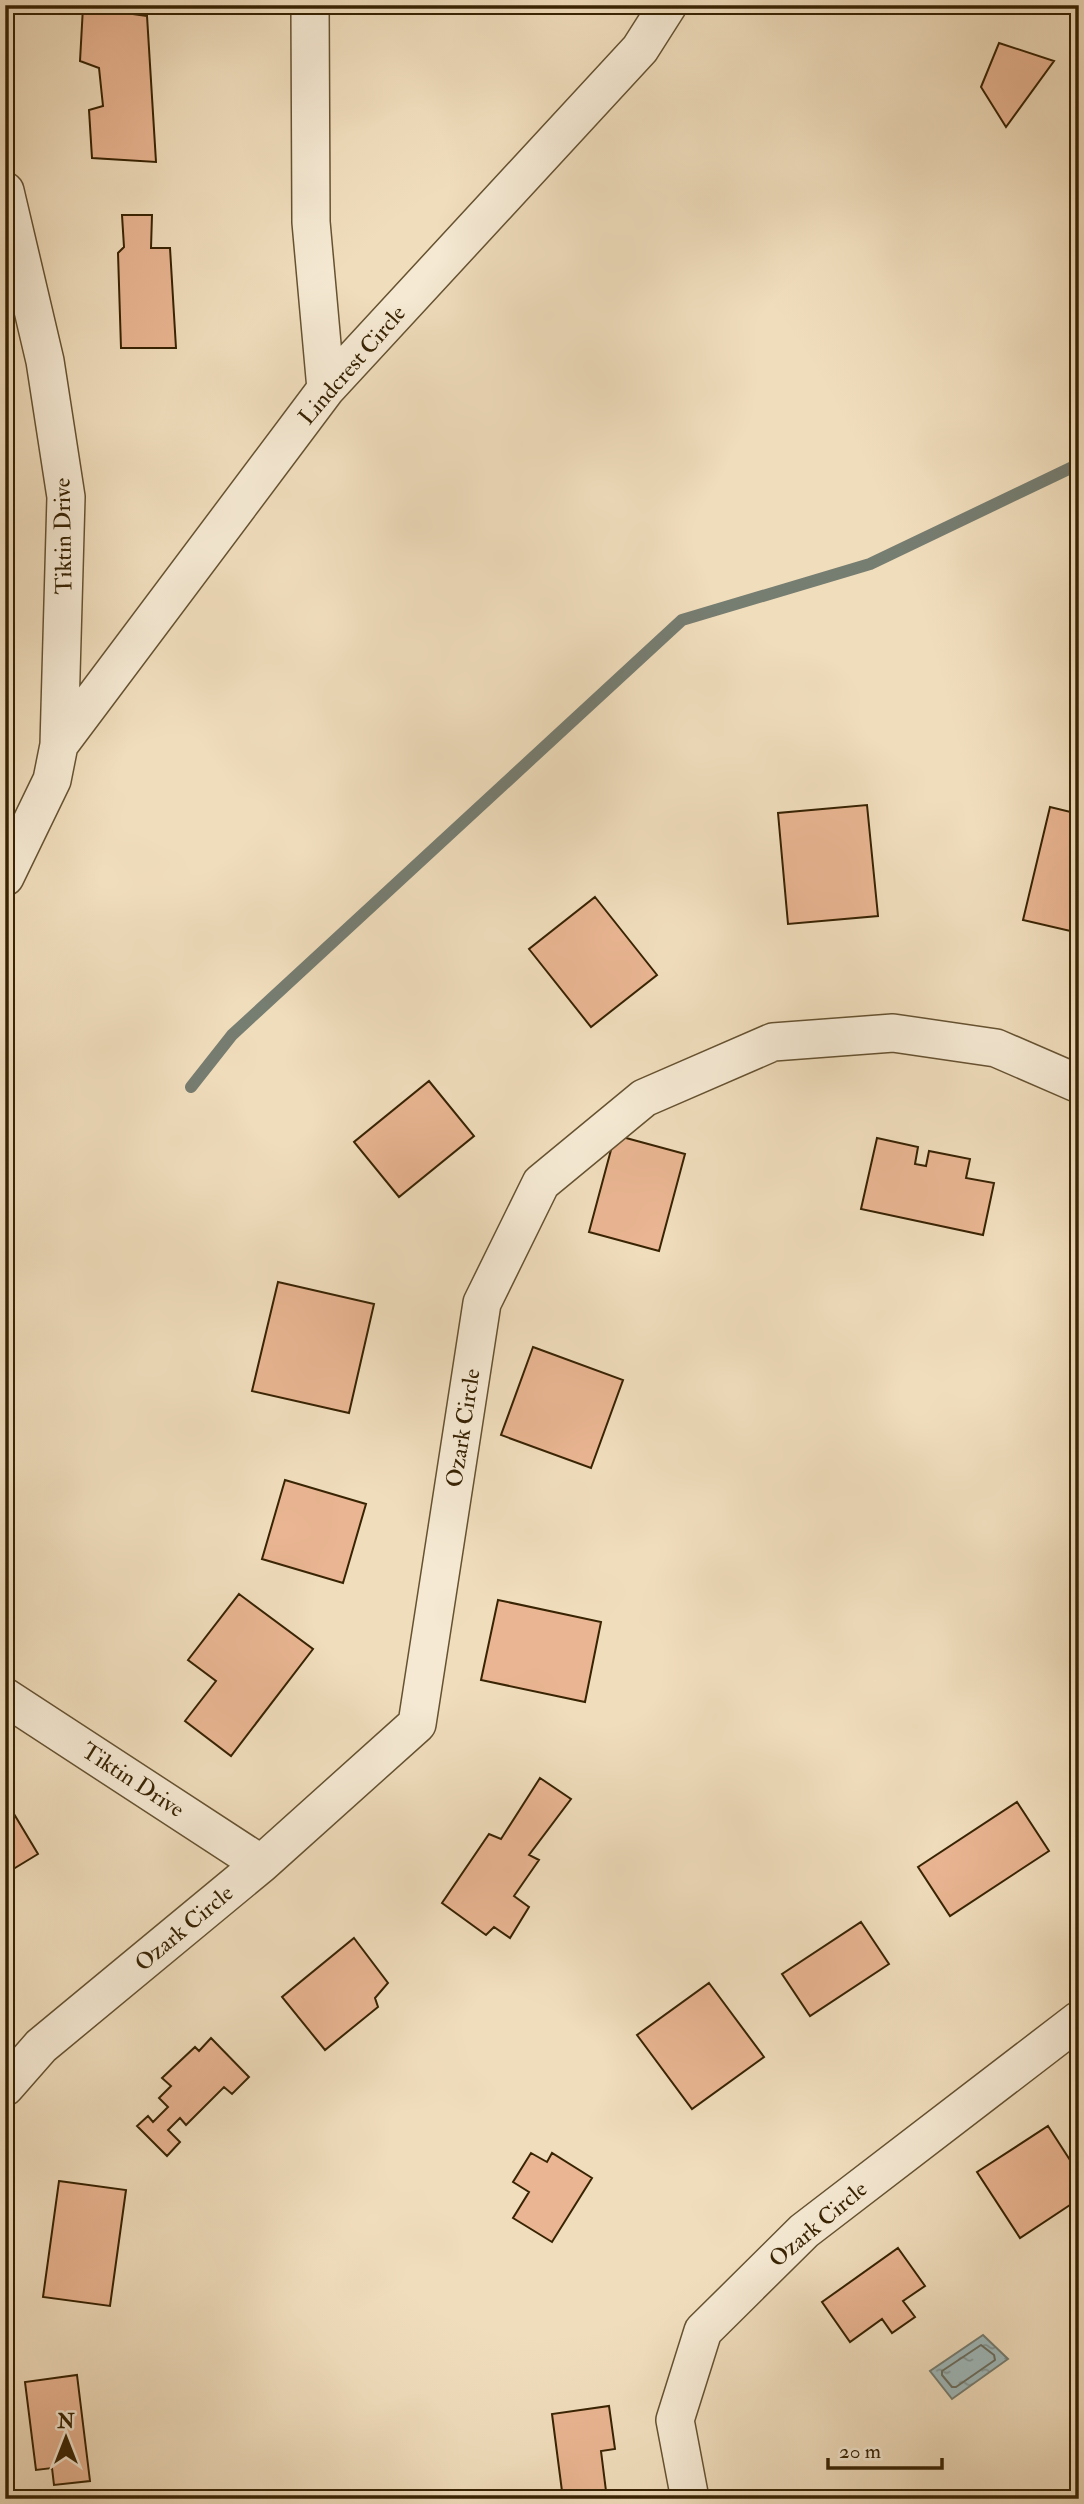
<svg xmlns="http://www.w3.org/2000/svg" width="1084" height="2504" font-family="'IM FELL Double Pica',serif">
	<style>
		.water { fill: url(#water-ripples); stroke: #767d71; stroke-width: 2 }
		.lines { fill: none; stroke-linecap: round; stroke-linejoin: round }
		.shore { stroke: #6c6e5f; stroke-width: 2 }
		.stream { stroke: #767d71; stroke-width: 12 }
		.building { fill: #e9b592; stroke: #382303; stroke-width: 2 }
		.minor-casing { stroke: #665231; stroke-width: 40 }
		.minor { stroke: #f5e9d3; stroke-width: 37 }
		.labels { text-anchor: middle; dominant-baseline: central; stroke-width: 6; stroke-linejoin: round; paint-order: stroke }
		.street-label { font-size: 23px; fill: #382303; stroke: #f5e9d3 }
	</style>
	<defs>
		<pattern id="water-ripples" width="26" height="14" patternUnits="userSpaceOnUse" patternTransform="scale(1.75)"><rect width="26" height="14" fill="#9fb9bb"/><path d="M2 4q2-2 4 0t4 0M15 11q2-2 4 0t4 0" fill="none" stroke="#839696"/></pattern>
	</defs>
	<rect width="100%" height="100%" fill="#f0ddbc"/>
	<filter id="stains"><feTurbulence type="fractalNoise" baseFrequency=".00286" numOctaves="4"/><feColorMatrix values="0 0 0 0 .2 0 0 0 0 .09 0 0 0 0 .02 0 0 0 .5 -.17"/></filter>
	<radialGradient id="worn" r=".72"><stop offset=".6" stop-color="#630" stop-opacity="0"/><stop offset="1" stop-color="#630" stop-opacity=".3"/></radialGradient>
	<path class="water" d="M983 2335 1008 2359 952 2399 930 2371Z"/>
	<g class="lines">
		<path class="shore" d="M981 2345 994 2355 995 2360 956 2387H952L942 2375V2371Z"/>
		<path class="stream" d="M191 1087 232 1035 682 620 870 564 1079 464"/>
	</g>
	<path class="building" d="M83 7 147 16 156 162 92 158 89 110 103 106 99 68 80 61Z
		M999 43 1054 61 1006 127 981 87Z
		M122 215H152L151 248H170L176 348H121L118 253 124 247Z
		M867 805 878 916 788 924 778 813Z
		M1050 807 1079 814V933L1023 920Z
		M595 897 657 975 591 1027 529 949Z
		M429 1081 474 1136 399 1197 354 1142Z
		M615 1135 685 1154 659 1251 589 1232Z
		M877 1138 918 1147 915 1164 926 1166 929 1151 970 1159 966 1178 994 1183 983 1235 861 1209Z
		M278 1282 374 1304 349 1413 252 1391Z
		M533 1347 623 1380 591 1468 501 1435Z
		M285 1480 366 1504 343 1583 262 1559Z
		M239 1594 313 1649 231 1756 185 1721 216 1681 188 1660Z
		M498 1600 601 1622 585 1702 481 1680Z
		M540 1778 571 1799 529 1855 539 1860 514 1896 529 1907 510 1938 494 1927 486 1935 442 1903 489 1834 501 1839Z
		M5 1799 38 1854 5 1874Z
		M1017 1802 1049 1851 950 1916 918 1867Z
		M861 1922 889 1964 810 2016 782 1974Z
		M354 1938 388 1983 375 1998 378 2007 325 2050 282 1997Z
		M709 1983 764 2057 692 2109 637 2035Z
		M211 2038 249 2077 232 2094 224 2087 186 2125 180 2118 168 2130 180 2142 167 2156 137 2126 148 2116 153 2122 168 2107 159 2098 171 2086 162 2078 195 2047 199 2051Z
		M1048 2126 1079 2174V2199L1020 2238 977 2172Z
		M531 2153 547 2162 552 2153 592 2178 552 2242 513 2218 529 2192 513 2182Z
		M59 2181 126 2190 110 2306 43 2297Z
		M898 2248 925 2286 903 2301 915 2317 892 2333 882 2319 850 2342 822 2302Z
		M77 2375 90 2481 54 2485 52 2468 36 2470 25 2382Z
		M609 2406 615 2449 601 2451 607 2499H563L552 2414Z"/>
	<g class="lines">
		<g class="minor-casing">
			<path id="minor" d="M310 5 311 222 326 389
				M5 191 45 361 66 497 59 745 52 780 5 877
				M59 745 326 389 640 49 668 5
				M5 1697 261 1864
				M5 2087 41 2046 261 1864 417 1724 482 1303 541 1183 644 1098 773 1042 893 1033 996 1048 1079 1084
				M690 2499 675 2420 703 2331 804 2231 1079 2020"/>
		</g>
		<use href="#minor" class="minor"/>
	</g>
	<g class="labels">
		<g class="street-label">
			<text transform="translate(352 365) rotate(-49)">Lindcrest Circle</text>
			<text transform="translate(63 536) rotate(-91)">Tiktin Drive</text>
			<text transform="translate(463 1428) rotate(-81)">Ozark Circle</text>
			<text transform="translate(133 1780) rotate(33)">Tiktin Drive</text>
			<text transform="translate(184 1928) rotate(-40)">Ozark Circle</text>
			<text transform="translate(818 2224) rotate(-40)">Ozark Circle</text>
		</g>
	</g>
	<rect width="1084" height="2504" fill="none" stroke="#f0ddbc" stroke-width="28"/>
	<rect x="7" y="7" width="1070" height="2490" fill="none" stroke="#382303" stroke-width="3.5"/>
	<rect x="14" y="14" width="1056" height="2476" fill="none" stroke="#382303" stroke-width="2"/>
	<g transform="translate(66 2438)" stroke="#f5e9d3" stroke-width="5" paint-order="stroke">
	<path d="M0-5L12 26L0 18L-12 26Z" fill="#382303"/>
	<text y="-10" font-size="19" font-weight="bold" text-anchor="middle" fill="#382303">N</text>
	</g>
	<path d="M828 2458v10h114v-10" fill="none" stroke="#382303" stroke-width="3.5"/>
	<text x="839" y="2458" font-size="21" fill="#382303" stroke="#f5e9d3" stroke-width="5" paint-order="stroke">20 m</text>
	<rect width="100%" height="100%" filter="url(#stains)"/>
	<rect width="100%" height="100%" fill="url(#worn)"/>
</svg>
